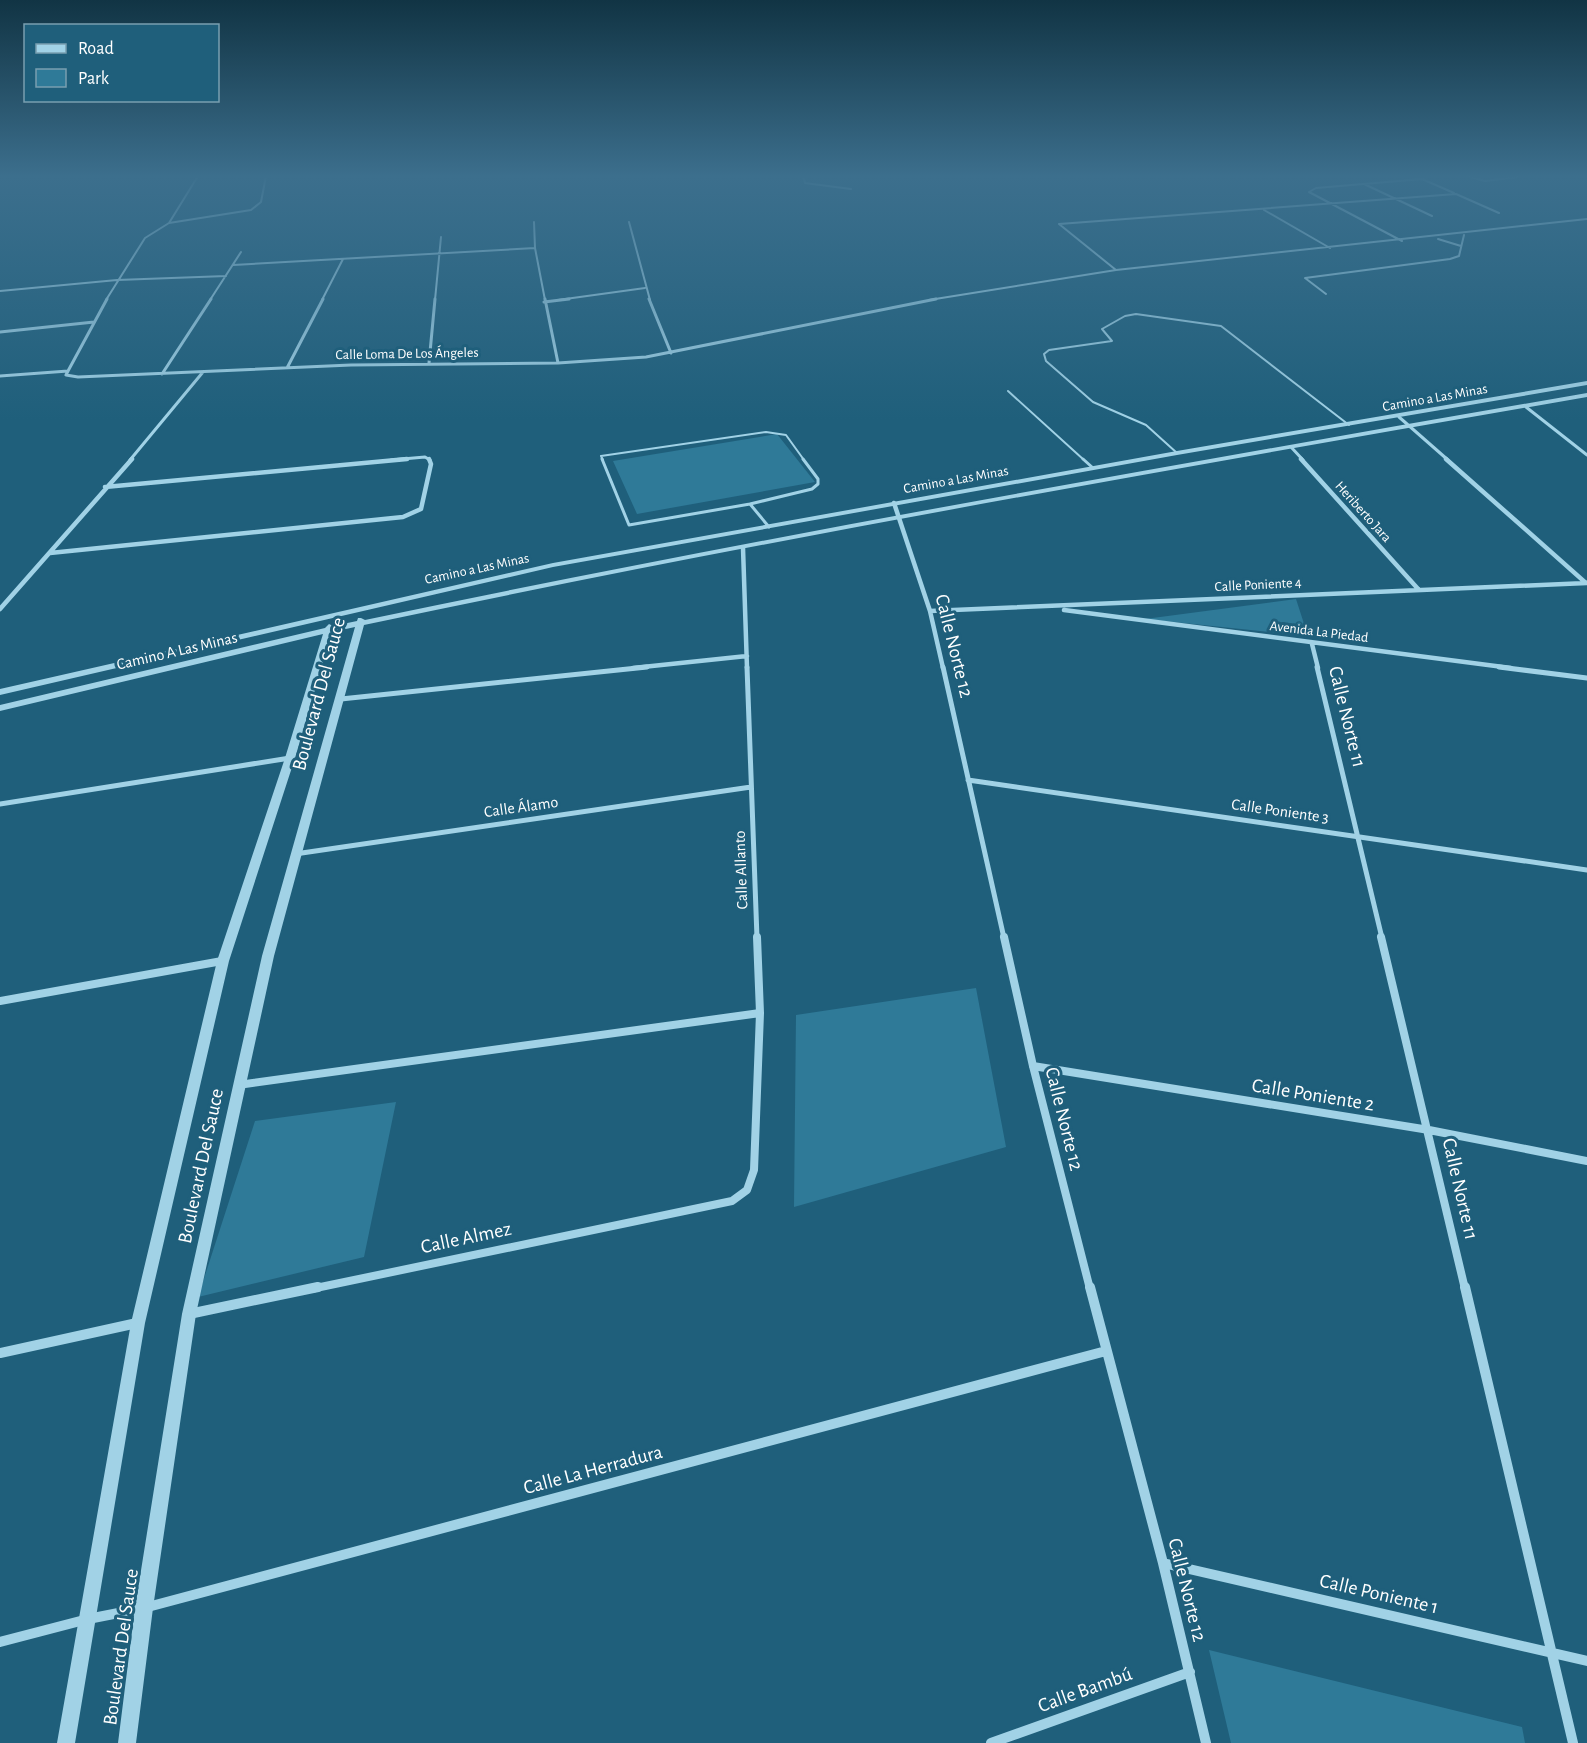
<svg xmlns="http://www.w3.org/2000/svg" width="1587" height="1743" font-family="'Alegreya Sans',sans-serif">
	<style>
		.green { fill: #2f7a98 }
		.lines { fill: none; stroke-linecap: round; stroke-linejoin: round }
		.service-far1 { stroke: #a1d2e6; stroke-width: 2 }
		.service { stroke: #a1d2e6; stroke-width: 3 }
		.minor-far5 { stroke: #a1d2e6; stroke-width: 2 }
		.minor-far4 { stroke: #a1d2e6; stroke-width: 3 }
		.minor-far3 { stroke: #a1d2e6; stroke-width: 4.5 }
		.minor-far2 { stroke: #a1d2e6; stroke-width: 5 }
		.minor-far1 { stroke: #a1d2e6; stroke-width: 8 }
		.minor { stroke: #a1d2e6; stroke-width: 10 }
		.tertiary { fill: #a1d2e6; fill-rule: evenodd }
		.labels { text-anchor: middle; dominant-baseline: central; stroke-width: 6; stroke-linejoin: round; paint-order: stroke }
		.far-street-label { font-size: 14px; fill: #fff; stroke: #1f5f7b }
		.street-label { font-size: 16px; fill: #fff; stroke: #1f5f7b }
		.near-street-label { font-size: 20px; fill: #fff; stroke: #1f5f7b }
	</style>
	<rect width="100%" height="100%" fill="#1f5f7b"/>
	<path class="green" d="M777 434 815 482 637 514 613 461Z
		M1296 599 1308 636 1145 619Z
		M976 988 1006 1147 794 1207 796 1015Z
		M396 1102 364 1257 198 1297 255 1121Z
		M1209 1650 1522 1727 1525 1743H1231Z"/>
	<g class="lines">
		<path class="service-far1" d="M1008 391 1084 460
			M1177 453 1146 425 1093 402 1046 361 1044 354 1049 350 1112 341 1102 329 1125 316 1136 314 1221 326 1349 425
			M603 460 601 456 766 432 786 435 804 460"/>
		<path class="service" d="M602 459 629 525 750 504
			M1083 459 1093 468
			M750 504 769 527
			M750 504 812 489 818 484V479L803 459"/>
		<path class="minor-far5" d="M803 176 805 183 851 189
			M1467 176 1485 181 1525 176
			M1364 184 1432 216
			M1264 210 1330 248
			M534 222 535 248 545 300
			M629 222 650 300
			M169 223 198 176
			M1438 239 1461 246
			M1402 241 1309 192 1316 188 1422 179 1454 193
			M233 265 535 248
			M1116 270 1059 224 1456 194 1499 213
			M0 291 117 280 226 276
			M1326 294 1305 278 1450 259 1459 256 1464 235
			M106 300 145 238 169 223 251 210 261 202 266 176
			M210 300 241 252
			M322 300 343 259
			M435 300 441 237
			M558 300 645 288
			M929 300 1116 270 1587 219"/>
		<path class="minor-far4" d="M545 299 558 363
			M649 299 671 353
			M544 302 569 299
			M0 332 94 322
			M429 363 435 299
			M287 368 323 299
			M68 371 66 375 78 377 351 365 558 363 646 357 936 299
			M68 371 107 299
			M162 374 211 299
			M0 376 68 371
			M1526 407 1587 455
			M1399 417 1448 460
			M1291 447 1303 460
			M130 460 203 372
			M391 460 425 457 430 460"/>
		<path class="minor-far3" d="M1301 459 1419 590
			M1446 459 1586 583
			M105 487 407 459
			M894 503 930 611 943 668
			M743 548 747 668
			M50 553 403 517 421 509 431 464 429 459
			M0 609 132 459
			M1064 610 1511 668
			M930 611 1587 583
			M1312 644 1318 668
			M633 668 747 656"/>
		<path class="minor-far2" d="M747 667 757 938
			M943 667 1004 938
			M1317 667 1382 938
			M1499 667 1587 678
			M341 699 647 667
			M968 780 1587 870
			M0 804 290 758
			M295 854 751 787"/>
		<path class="minor-far1" d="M1004 937 1033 1066 1090 1289
			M1381 937 1465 1289
			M0 1001 222 961
			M1033 1066 1429 1130 1587 1161
			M238 1085 760 1013
			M311 1289 732 1201 747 1190 754 1170 760 1013 757 937"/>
		<path class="minor" d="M1090 1287 1163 1563 1206 1743
			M1465 1287 1573 1743
			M189 1314 318 1287
			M0 1353 137 1323
			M1163 1563 1587 1661
			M0 1642 88 1619 144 1608 1106 1351
			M991 1743 1190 1672"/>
		<path class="tertiary" d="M1587 381V385L1177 455 553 567 0 695V689L553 563 1177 451Z
			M1587 393V397C1178 468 769 539 364 625L274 956 196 1314 153 1608 136 1743H118L135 1608 182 1314 262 956 355 627 332 632 295 758 229 961 145 1323 75 1743H57L131 1323 217 961 285 758 323 634 0 711V705L325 628 329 624 333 626 357 621 358 618H361L365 620C770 535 1179 464 1587 393Z"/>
	</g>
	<linearGradient id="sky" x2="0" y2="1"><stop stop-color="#113444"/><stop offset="0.42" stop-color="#3c6f8d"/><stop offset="1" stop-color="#3c6f8d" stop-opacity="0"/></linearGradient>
	<rect width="1587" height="420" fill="url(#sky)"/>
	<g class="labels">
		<g class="far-street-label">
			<text transform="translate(407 354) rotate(-1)">Calle Loma De Los Ángeles</text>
			<text transform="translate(1435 398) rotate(-10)">Camino a Las Minas</text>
			<text transform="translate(956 480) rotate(-10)">Camino a Las Minas</text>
			<text transform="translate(1363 512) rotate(48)">Heriberto Jara</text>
			<text transform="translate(477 569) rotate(-12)">Camino a Las Minas</text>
			<text transform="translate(1258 585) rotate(-3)">Calle Poniente 4</text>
			<text transform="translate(1319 632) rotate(7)">Avenida La Piedad</text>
		</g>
		<g class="street-label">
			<text transform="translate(177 651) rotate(-13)">Camino A Las Minas</text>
			<text transform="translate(521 807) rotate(-8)">Calle Álamo</text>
			<text transform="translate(1280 811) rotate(8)">Calle Poniente 3</text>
			<text transform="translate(741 870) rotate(-92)">Calle Allanto</text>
		</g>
		<g class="near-street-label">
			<text transform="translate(954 646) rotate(76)">Calle Norte 12</text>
			<text transform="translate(319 694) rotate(-75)">Boulevard Del Sauce</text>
			<text transform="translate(1347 717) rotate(76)">Calle Norte 11</text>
			<text transform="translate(1313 1095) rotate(9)">Calle Poniente 2</text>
			<text transform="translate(1064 1119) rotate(76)">Calle Norte 12</text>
			<text transform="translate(201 1166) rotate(-78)">Boulevard Del Sauce</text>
			<text transform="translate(1460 1189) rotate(77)">Calle Norte 11</text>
			<text transform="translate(466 1238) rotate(-12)">Calle Almez</text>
			<text transform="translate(593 1470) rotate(-15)">Calle La Herradura</text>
			<text transform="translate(1187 1590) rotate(76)">Calle Norte 12</text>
			<text transform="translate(1379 1594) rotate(13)">Calle Poniente 1</text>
			<text transform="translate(121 1647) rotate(-82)">Boulevard Del Sauce</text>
			<text transform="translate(1085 1690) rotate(-20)">Calle Bambú</text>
		</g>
	</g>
	<rect x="24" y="24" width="195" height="78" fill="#1f5f7b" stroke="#799fb0" stroke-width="1.5"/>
	<rect x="36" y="44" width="30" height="9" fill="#a1d2e6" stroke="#799fb0" stroke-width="1.5"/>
	<text x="78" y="54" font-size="18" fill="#ffffff">Road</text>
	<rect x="36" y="69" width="30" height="18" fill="#2f7a98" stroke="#799fb0" stroke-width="1.5"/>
	<text x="78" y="84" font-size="18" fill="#ffffff">Park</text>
</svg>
